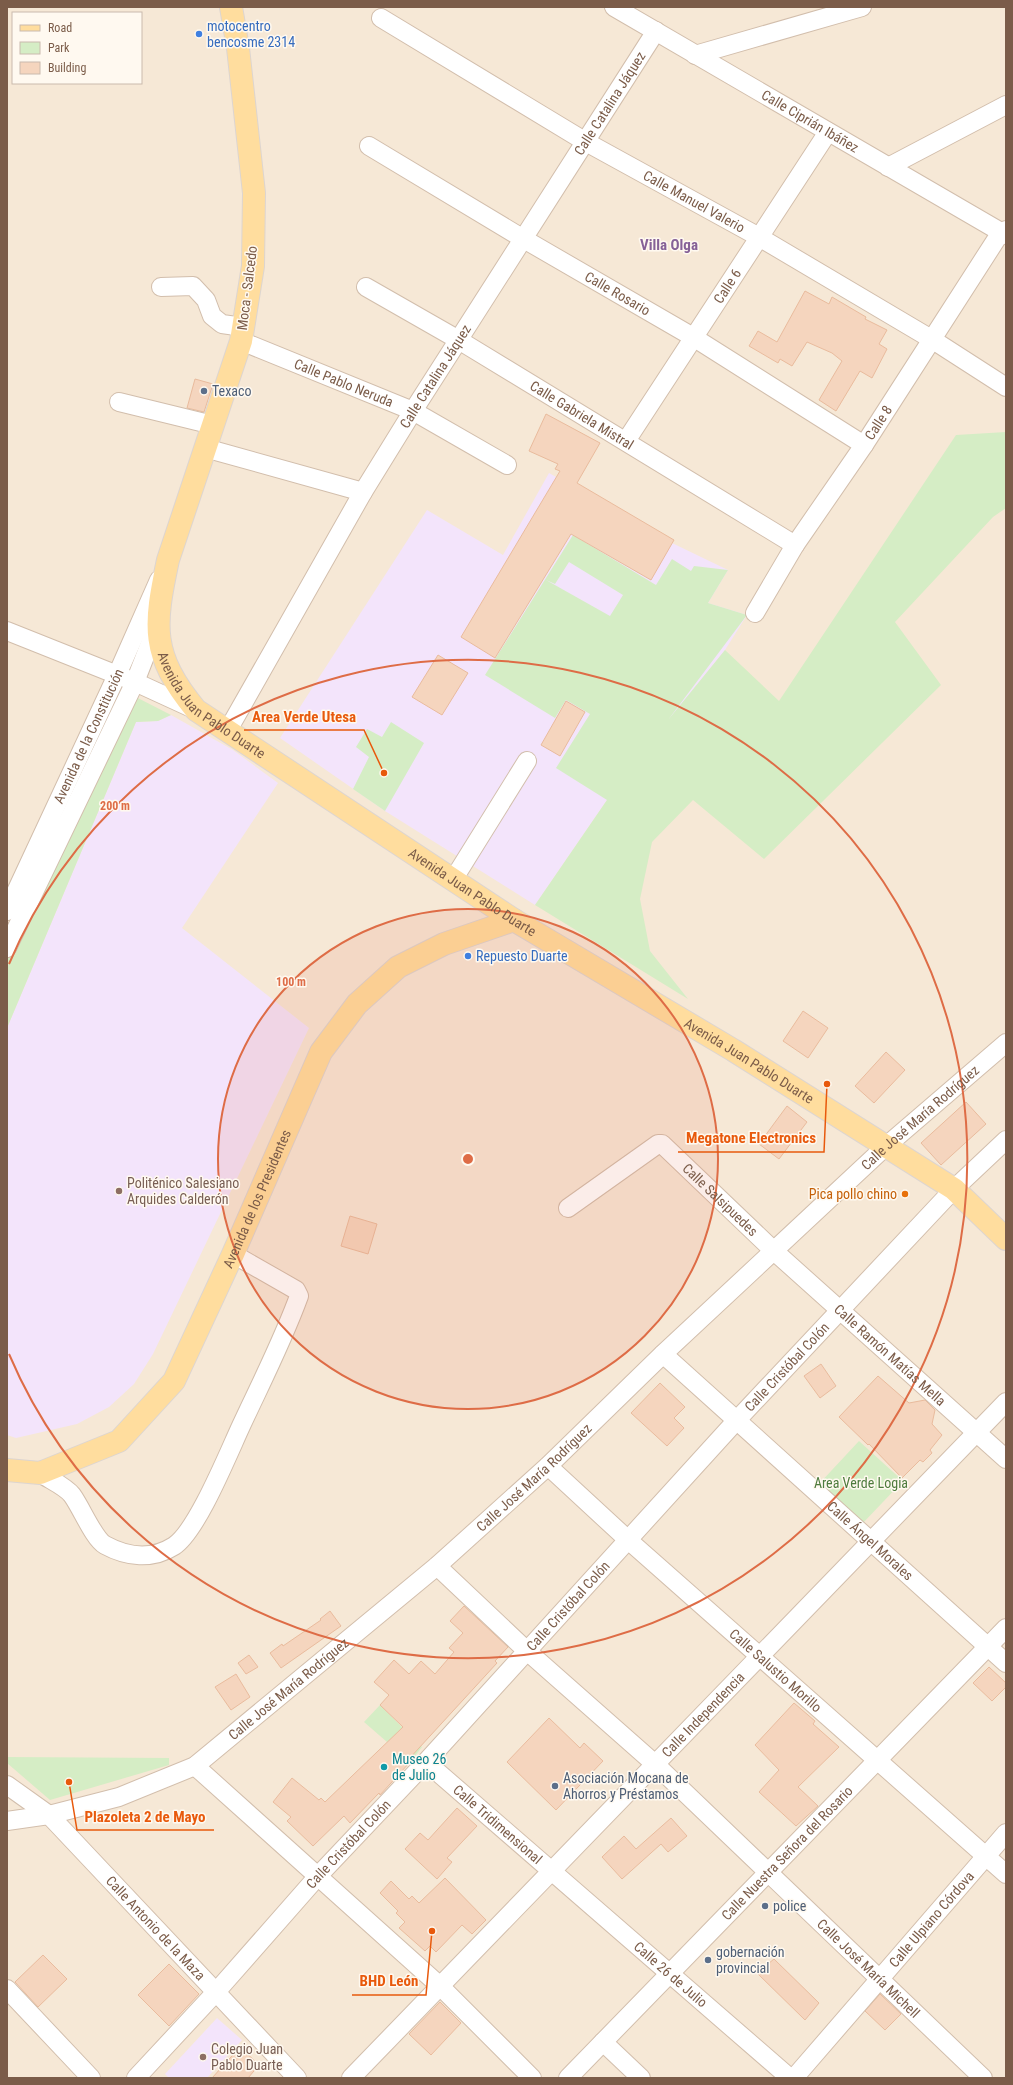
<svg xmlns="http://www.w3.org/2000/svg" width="1013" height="2085" font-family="'Roboto Condensed',sans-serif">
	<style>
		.residential { fill: #f6e8d6; fill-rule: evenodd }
		.education { fill: #f3e4fb }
		.green { fill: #d5edc5; fill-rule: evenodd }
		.building { fill: #f5d5be; stroke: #e9bb9d }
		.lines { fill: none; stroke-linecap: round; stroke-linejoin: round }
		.minor-casing { stroke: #d2beac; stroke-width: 20 }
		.major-casing { stroke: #ddd5d0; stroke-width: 24 }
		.minor { stroke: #fff; stroke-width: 18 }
		.major { stroke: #ffdd9e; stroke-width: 22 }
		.ring { fill: none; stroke: #de6c46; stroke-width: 2 }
		.shop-dot { fill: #3f7fe0; stroke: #fff9f0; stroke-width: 1.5 }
		.service-dot { fill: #5c6f8a; stroke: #fff9f0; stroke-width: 1.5 }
		.education-dot { fill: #8d6e63; stroke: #fff9f0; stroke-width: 1.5 }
		.food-dot { fill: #e8710a; stroke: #fff9f0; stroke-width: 1.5 }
		.culture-dot { fill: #0f9aa8; stroke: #fff9f0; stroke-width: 1.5 }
		.labels { text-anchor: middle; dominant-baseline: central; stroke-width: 3; stroke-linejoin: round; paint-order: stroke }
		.shop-label { font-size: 14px; fill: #366cbe; stroke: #fff9f0; text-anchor: start }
		.street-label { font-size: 14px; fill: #7b5c49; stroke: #fff9f0 }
		.service-label { font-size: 14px; fill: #4e5e75; stroke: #fff9f0; text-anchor: start }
		.education-label { font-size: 14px; fill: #785e54; stroke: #fff9f0; text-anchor: start }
		.food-label { font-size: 14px; fill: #c56008; stroke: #fff9f0; text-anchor: end }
		.park-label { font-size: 14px; fill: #4e7b3d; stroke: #fff9f0 }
		.culture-label { font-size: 14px; fill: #0d838f; stroke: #fff9f0; text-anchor: start }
		.neighbourhood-label { font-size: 15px; font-weight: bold; fill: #866197; stroke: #fff9f0 }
		.centre { fill: #de6c46; stroke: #fff9f0; stroke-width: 2 }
		.ring-label { font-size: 12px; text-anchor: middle; font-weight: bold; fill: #de6c46; stroke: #fff9f0; stroke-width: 3; stroke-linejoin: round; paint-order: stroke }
		.leader { fill: none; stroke: #e8590c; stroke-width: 1.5 }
		.callout-dot { fill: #e8590c; stroke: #fff9f0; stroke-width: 1.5 }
		.callout-label { font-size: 15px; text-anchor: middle; font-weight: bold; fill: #e8590c; stroke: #fff9f0; stroke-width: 3; stroke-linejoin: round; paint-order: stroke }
	</style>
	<rect width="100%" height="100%" fill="#fef6e8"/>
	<path class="residential" d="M7 7H1006V2078H7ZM13 13H141V83H13Z"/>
	<path class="education" d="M549 473 672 543 728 570 708 603 747 615 725 650 618 784 535 905 385 811 280 738 427 510 503 555Z
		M171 715 233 750 278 783 182 928 309 1028 153 1354 134 1384 109 1407 77 1424 16 1438 7 1435V1028L136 722 158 721Z
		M217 2018 242 2040 207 2078H169L165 2074Z"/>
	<path class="green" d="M1006 432V508L993 517 895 622 941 685 764 859 693 800 652 842 640 899 650 951 688 999 535 905 607 800 556 768 590 714 566 700 555 718 485 675 573 535 656 585 672 559 691 571 694 566 728 570 708 603 747 615 668 720 725 650 779 701 956 435ZM569 562 623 595 610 616 546 580 555 584Z
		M130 694 171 715 158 721 136 722 7 1028V948Z
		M391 722 424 743 385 811 353 789 369 757 356 747 367 729 382 737Z
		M859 1441 903 1481 862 1524 818 1485Z
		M380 1705 422 1747 410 1762 364 1722Z
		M7 1757 169 1758V1765L50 1800 7 1763Z"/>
	<path class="building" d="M805 291 829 304 832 297 866 317 865 319 887 330 879 344 887 349 872 378 860 371 836 411 819 400 842 361 832 353 807 342 792 366 780 359 778 363 749 346 758 331 777 342Z
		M195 379 213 384 204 412 187 408Z
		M546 414 600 443 577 483 674 540 651 580 571 534 495 658 461 637 560 471 555 469 558 464 529 451Z
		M438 655 468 673 442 715 412 697Z
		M566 701 585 712 560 756 541 745Z
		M803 1011 828 1028 808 1058 783 1041Z
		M886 1052 905 1070 874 1103 855 1086Z
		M966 1102 986 1124 941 1165 921 1143Z
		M787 1106 807 1122 779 1159 759 1144Z
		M350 1216 377 1224 368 1254 341 1246Z
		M821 1364 836 1386 820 1398 804 1376Z
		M878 1376 909 1403 925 1400 935 1410 932 1424 942 1435 930 1450 932 1453 923 1462 920 1460 902 1478 869 1444 868 1445 839 1417Z
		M660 1383 685 1407 674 1418 684 1428 667 1446 631 1413Z
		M464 1606 508 1647 495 1661 497 1663 408 1760 410 1762 380 1795 379 1793 350 1823 344 1816 313 1846 287 1821 291 1817 273 1802 292 1778 319 1800 321 1798 325 1802 403 1727 380 1705 389 1695 374 1682 394 1660 409 1674 421 1661 435 1674 454 1652 449 1648 463 1633 450 1621Z
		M330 1611 341 1626 281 1668 270 1653 282 1644 283 1646 321 1620 320 1619Z
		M249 1655 258 1667 246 1674 238 1663Z
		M989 1667 1006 1683V1687L992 1701 973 1683Z
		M236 1674 250 1697 231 1710 215 1687Z
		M794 1703 815 1721 813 1724 839 1747 798 1787 818 1806 796 1826 759 1792 779 1770 755 1745Z
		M549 1718 580 1748 584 1743 603 1761 556 1810 507 1762Z
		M457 1808 477 1826 447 1858 452 1862 437 1879 405 1849 420 1833 428 1840Z
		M671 1818 687 1836 668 1852 661 1844 622 1879 602 1857 624 1836 636 1849Z
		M445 1878 486 1920 472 1934 462 1925 436 1952 430 1946 425 1951 399 1928 405 1922 396 1913 398 1911 380 1893 391 1881 409 1899 412 1896 419 1903Z
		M43 1955 67 1979 38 2007 15 1982Z
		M774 1959 819 2003 805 2020 757 1973Z
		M169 1964 199 1994 169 2026 138 1995Z
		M880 1994 901 2014 885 2030 865 2011Z
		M440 2002 461 2023 431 2055 409 2034Z
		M240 2047 259 2065 248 2078H212Z"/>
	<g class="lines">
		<g class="minor-casing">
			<g id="minor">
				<path id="s1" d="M614 7 1006 235"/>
				<path id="s2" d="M381 18 586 142 759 237 933 340 1006 387"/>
				<path d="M695 55 862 7"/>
				<path id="s3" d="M369 146 522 238 693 337 864 445"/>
				<path d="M888 167 1006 105"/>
				<path d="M161 287 193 286 206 300 212 316 222 324 243 327"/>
				<path id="s4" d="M366 287 457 339 795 545"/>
				<path id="s5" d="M241 341 413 411 507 465"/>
				<path d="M119 402 213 425"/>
				<path id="s6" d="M626 441 828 132"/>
				<path d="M205 448 363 492"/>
				<path id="s7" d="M755 613 795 545 864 445 1001 232 1006 230"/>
				<path d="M7 631 135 682 196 710"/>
				<path id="s8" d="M228 730 363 492 413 411 656 31"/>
				<path d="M453 880 527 761"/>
				<path id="s9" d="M7 911 117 675 159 580"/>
				<path d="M7 948 135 682 158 623"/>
				<path id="s10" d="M568 1208 658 1144H662L774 1251 1006 1459"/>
				<path id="s11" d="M663 1354 1006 1663"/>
				<path id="s12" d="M548 1466 627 1539 1006 1874"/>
				<path d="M40 1473C50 1480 65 1486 72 1495 81 1507 94 1539 105 1545 127 1557 152 1560 174 1546 197 1531 228 1454 241 1426 261 1383 283 1340 299 1296L296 1290 233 1254"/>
				<path id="s13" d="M437 1566 527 1651 655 1764 983 2078"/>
				<path id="s14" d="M426 1762 790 2078"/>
				<path d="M195 1766 440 1986 532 2078"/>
				<path id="s15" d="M7 1785 49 1815 297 2078"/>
				<path id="s16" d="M7 1821 49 1815 119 1797 195 1766 437 1566 548 1466 663 1354 885 1147 1006 1043"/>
				<path d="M7 1989 91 2078"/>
				<path d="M603 2042 641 2078"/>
				<path id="s17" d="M136 2078 216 1992 318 1876 426 1762 736 1421 954 1189 1006 1140"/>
				<path id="s18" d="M351 2078 1006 1402"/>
				<path id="s19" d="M568 2078 1006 1628"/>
				<path id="s20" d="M794 2078 1006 1833"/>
			</g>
		</g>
		<g class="major-casing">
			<g id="major">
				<path id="s21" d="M231 7 238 48 254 193 253 266 241 341 168 560C154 626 150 654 196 710L514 920 733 1050 954 1189 1006 1239"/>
				<path id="s22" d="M7 1470 40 1473 119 1441 174 1381 233 1254 321 1052 357 1004 398 967 444 944 514 920"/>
			</g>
		</g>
		<use href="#minor" class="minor"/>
		<use href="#major" class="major"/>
	</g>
	<circle cx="468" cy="1159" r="250" fill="#de6c46" fill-opacity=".12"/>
	<g class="ring">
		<circle cx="468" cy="1159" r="250"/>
		<path d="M9 964A499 499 0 1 1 9 1354"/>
	</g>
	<g class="shop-dot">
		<circle cx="199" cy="34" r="4"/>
		<circle cx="468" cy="956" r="4"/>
	</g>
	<g class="service-dot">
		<circle cx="204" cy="391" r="4"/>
		<circle cx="555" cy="1786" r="4"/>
		<circle cx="765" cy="1906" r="4"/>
		<circle cx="708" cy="1960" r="4"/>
	</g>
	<g class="education-dot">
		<circle cx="119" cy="1191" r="4"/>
		<circle cx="203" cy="2057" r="4"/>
	</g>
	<circle class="food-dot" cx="905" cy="1194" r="4"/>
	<circle class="culture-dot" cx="384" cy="1767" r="4"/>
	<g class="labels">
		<g class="shop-label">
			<text x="207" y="26">motocentro<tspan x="207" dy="16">bencosme 2314</tspan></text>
			<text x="476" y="956">Repuesto Duarte</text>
		</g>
		<g class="street-label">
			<text stroke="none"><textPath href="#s8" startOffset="734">Calle Catalina Jáquez</textPath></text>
			<text stroke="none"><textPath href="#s1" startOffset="227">Calle Ciprián Ibáñez</textPath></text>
			<text stroke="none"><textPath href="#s2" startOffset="363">Calle Manuel Valerio</textPath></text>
			<text stroke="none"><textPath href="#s6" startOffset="185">Calle 6</textPath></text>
			<text transform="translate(247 288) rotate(-83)">Moca - Salcedo</text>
			<text stroke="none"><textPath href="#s3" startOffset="289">Calle Rosario</textPath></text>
			<text stroke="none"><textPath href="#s8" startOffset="410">Calle Catalina Jáquez</textPath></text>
			<text stroke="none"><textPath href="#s5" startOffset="111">Calle Pablo Neruda</textPath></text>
			<text stroke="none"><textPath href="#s4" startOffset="251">Calle Gabriela Mistral</textPath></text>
			<text stroke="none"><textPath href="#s7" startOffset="227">Calle 8</textPath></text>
			<text stroke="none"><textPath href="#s21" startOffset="735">Avenida Juan Pablo Duarte</textPath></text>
			<text stroke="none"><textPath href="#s9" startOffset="193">Avenida de la Constitución</textPath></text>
			<text stroke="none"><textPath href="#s21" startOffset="1059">Avenida Juan Pablo Duarte</textPath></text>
			<text stroke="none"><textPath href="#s21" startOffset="1383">Avenida Juan Pablo Duarte</textPath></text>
			<text stroke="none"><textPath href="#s16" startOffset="1170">Calle José María Rodríguez</textPath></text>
			<text stroke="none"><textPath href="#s22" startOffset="400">Avenida de los Presidentes</textPath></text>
			<text stroke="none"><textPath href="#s10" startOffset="195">Calle Salsipuedes</textPath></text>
			<text stroke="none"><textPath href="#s10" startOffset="425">Calle Ramón Matías Mella</textPath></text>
			<text stroke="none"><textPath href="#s17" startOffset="964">Calle Cristóbal Colón</textPath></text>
			<text stroke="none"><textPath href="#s16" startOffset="642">Calle José María Rodríguez</textPath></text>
			<text stroke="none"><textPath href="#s11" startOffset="279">Calle Ángel Morales</textPath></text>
			<text stroke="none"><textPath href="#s17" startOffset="640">Calle Cristóbal Colón</textPath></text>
			<text stroke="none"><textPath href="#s12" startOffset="306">Calle Salustio Morillo</textPath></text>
			<text stroke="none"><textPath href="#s16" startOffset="318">Calle José María Rodríguez</textPath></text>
			<text stroke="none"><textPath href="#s18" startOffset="506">Calle Independencia</textPath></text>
			<text stroke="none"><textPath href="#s14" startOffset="95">Calle Tridimensional</textPath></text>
			<text stroke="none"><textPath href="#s17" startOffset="316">Calle Cristóbal Colón</textPath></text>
			<text stroke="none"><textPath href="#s19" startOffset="314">Calle Nuestra Señora del Rosario</textPath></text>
			<text stroke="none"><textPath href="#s20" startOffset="210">Calle Ulpiano Córdova</textPath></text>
			<text stroke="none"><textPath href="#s15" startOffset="207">Calle Antonio de la Maza</textPath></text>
			<text stroke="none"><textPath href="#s13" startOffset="590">Calle José María Michell</textPath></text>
			<text stroke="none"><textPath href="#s14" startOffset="324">Calle 26 de Julio</textPath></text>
		</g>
		<g class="service-label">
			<text x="212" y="391">Texaco</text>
			<text x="563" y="1778">Asociación Mocana de<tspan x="563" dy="16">Ahorros y Préstamos</tspan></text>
			<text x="773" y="1906">police</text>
			<text x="716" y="1952">gobernación<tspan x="716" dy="16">provincial</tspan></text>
		</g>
		<g class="education-label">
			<text x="127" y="1183">Politénico Salesiano<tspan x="127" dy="16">Arquides Calderón</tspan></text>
			<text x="211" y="2049">Colegio Juan<tspan x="211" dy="16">Pablo Duarte</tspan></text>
		</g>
		<g class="food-label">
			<text x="897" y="1194">Pica pollo chino</text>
		</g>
		<g class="park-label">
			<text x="861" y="1483">Area Verde Logia</text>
		</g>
		<g class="culture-label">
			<text x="392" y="1759">Museo 26<tspan x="392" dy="16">de Julio</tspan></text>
		</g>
		<g class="neighbourhood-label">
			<text x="669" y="245">Villa Olga</text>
		</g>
	</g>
	<circle cx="468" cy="1159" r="6" class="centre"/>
	<g class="ring-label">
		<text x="115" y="810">200 m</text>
		<text x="291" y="986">100 m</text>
	</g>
	<path class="leader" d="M384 773L364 730H244M827 1084L824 1152H678M69 1782L77 1830H214M432 1931L426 1995H352"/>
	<g class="callout-dot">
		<circle cx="384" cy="773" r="4"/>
		<circle cx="827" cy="1084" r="4"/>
		<circle cx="69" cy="1782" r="4"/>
		<circle cx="432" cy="1931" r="4"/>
	</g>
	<g class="callout-label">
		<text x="304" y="722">Area Verde Utesa</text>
		<text x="751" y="1143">Megatone Electronics</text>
		<text x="145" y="1822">Plazoleta 2 de Mayo</text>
		<text x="389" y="1986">BHD León</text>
	</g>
	<rect width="1013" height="2085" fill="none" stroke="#7b5c49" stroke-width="16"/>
	<rect x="12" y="12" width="130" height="72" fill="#fff9f0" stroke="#cabaad"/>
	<rect x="20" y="25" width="20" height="6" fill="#ffdd9e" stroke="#cabaad"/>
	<text x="48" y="32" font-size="12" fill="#7b5c49">Road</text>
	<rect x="20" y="42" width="20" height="12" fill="#d5edc5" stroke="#cabaad"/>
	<text x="48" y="52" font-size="12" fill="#7b5c49">Park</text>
	<rect x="20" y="62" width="20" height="12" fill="#f5d5be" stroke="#cabaad"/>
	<text x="48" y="72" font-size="12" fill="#7b5c49">Building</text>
</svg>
